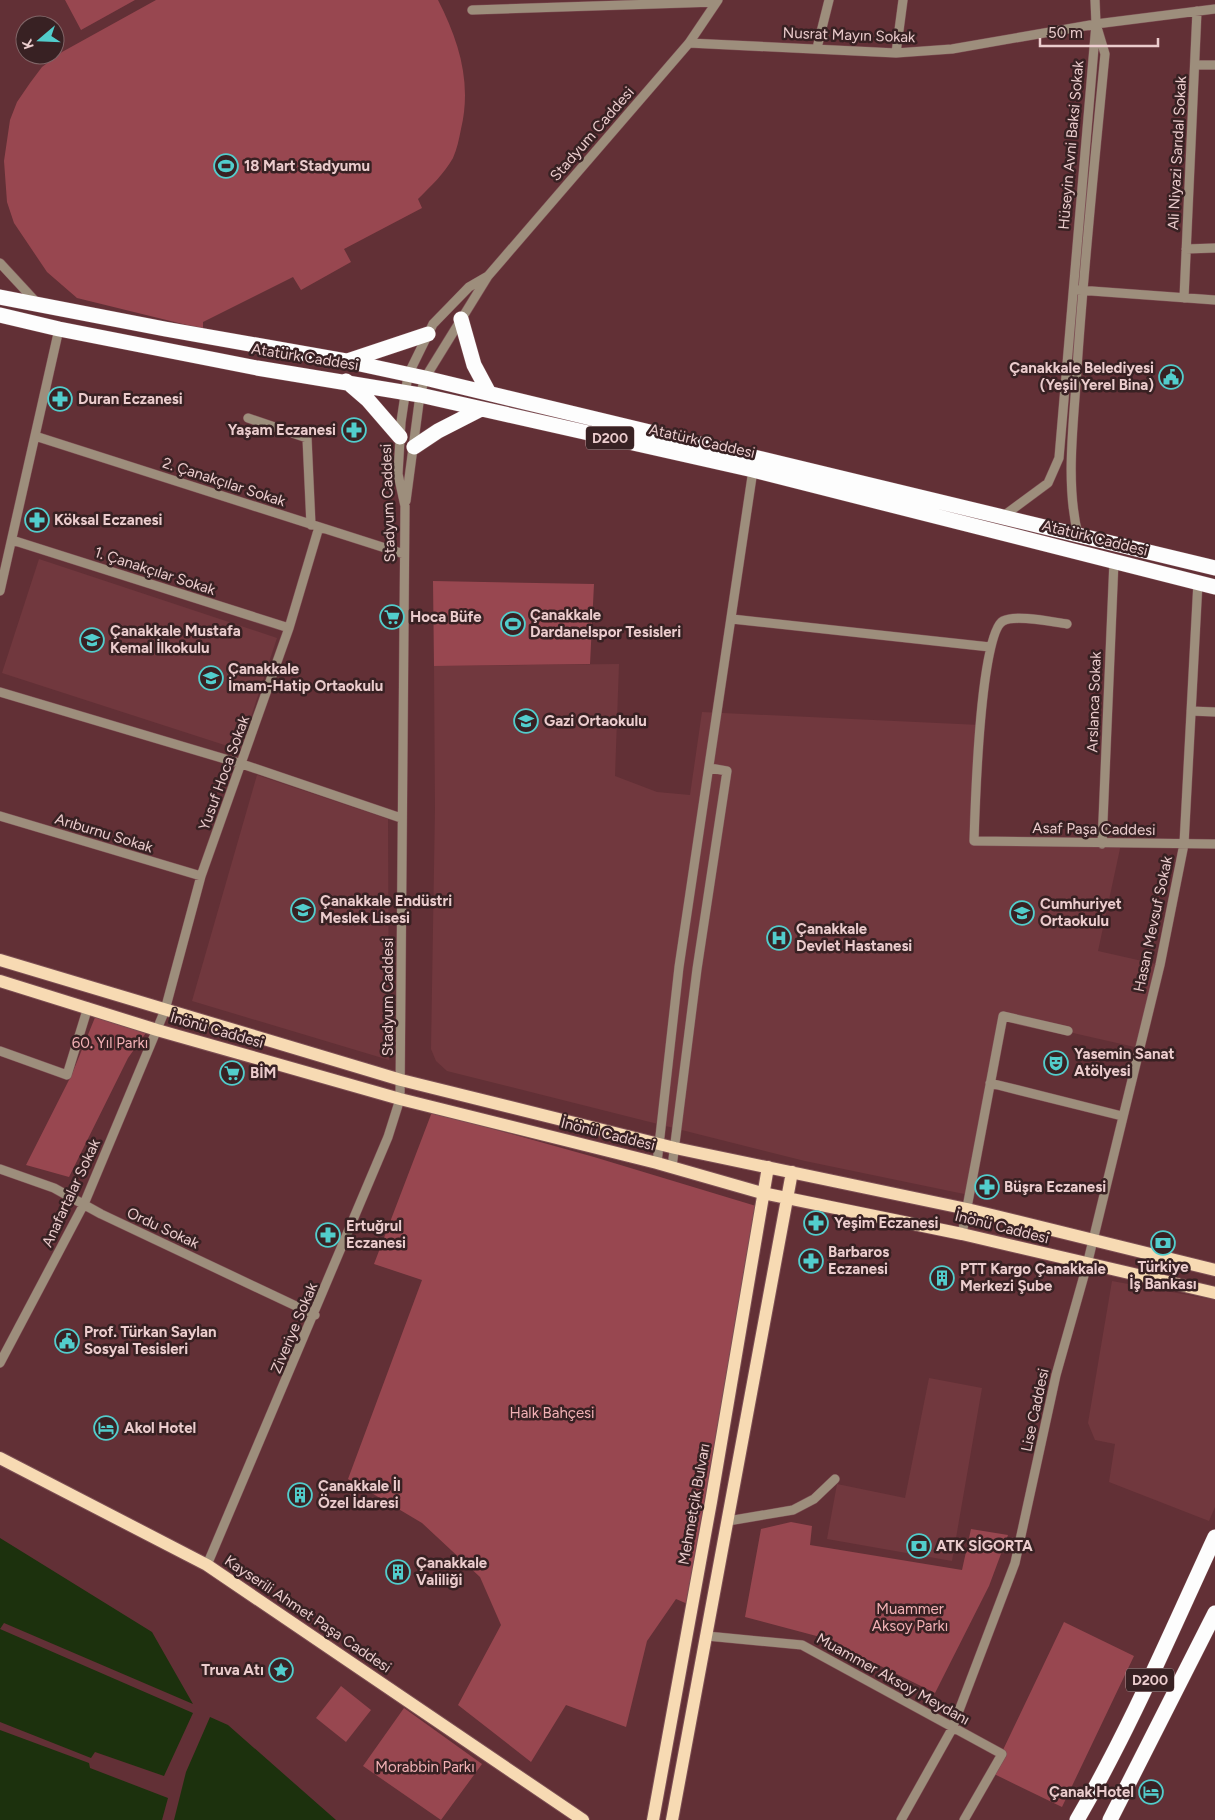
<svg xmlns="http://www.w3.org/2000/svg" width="1215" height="1820" font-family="Figtree,sans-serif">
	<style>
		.built { fill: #71383e }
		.green { fill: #984750 }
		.water { fill: #1c310d }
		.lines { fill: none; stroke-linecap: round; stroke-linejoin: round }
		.minor-casing { stroke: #7d4f54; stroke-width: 10 }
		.major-casing { stroke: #7d4f54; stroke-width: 14 }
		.highway-casing { stroke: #7d4f54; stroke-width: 16 }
		.minor { stroke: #9d8e7c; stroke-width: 9 }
		.major { stroke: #f7dab3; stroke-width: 12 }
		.highway { stroke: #fdfdfd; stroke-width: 15 }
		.labels { text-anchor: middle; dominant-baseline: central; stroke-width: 5; stroke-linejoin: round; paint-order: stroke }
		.shield { fill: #382123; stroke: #b5999a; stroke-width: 1 }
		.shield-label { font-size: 14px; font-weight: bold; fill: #ebcccd }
		.street-label { font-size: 15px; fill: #ebcccd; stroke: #382123 }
		.poi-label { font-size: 15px; font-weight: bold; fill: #ebcccd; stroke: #382123; text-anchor: start }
		.park-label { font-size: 15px; fill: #f2b1b5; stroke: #382123 }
	</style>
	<rect width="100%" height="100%" fill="#623036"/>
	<path class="built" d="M39 559 277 638 240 750 2 673Z
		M619 664 615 776 657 792 690 795 702 712 980 725 974 840 1121 844 1098 951 1160 965 1139 1048 1003 1017 969 1195 805 1161 447 1071 436 1061 431 1049 435 808 434 666Z
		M257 775 388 819 389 1060 192 1001Z
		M1112 1281 1215 1300V1507L1209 1521 1109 1482 1115 1444 1095 1440 1088 1423Z
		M929 1378 982 1388 952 1561 827 1539 837 1484 905 1498Z"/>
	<path class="green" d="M65 0H135L81 30Z
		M156 0H438C459 41 472 83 461 129 459 139 457 149 453 158 444 174 431 186 418 199L422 208 344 249 351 262 301 290 293 277 203 322V329L77 298 47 272 14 223 7 202 4 161 10 120 17 102 30 83 42 67 62 52Z
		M433 581 594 584 590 664 434 666Z
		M96 1015 148 1030 128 1058 69 1177 26 1165 72 1074Z
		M432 1112 594 1157 756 1206 690 1605 676 1599 647 1641 626 1727 566 1705 531 1762 458 1705 501 1625 480 1577 422 1523 348 1479 422 1280 374 1264Z
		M791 1522 812 1526 810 1545 962 1570 971 1529 1008 1535 989 1586 935 1693 824 1638 745 1617 761 1529Z
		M1064 1622 1134 1656 1062 1807 992 1773Z
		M341 1686 371 1710 346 1742 316 1718Z
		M404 1708 482 1764 441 1820 363 1766Z"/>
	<path class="water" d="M0 1538 152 1632 193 1704 4 1623 0 1629 193 1713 164 1776 95 1752 91 1758 0 1722Z
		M210 1717 228 1725 336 1820H174L186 1772Z
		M0 1730 89 1763 90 1768 168 1798 162 1820H0Z"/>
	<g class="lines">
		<g class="minor-casing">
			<path id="minor" d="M1095 0 1096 24
				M472 10 716 2
				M689 43 896 53 952 49 1096 24 1215 9
				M817 48 829 0
				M896 53 903 0
				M1195 65H1215
				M1186 249 1215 248
				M0 263 37 303
				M1078 290 1215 300
				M1184 298 1197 11
				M248 418 307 438 311 525
				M35 436 404 554
				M406 501 420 395 425 378 488 276
				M1002 517 1048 483 1059 458 1096 24 1105 54C1095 159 1084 263 1077 368 1074 423 1065 481 1078 535
				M12 540 289 628
				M0 591 59 329
				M732 619 990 647
				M1067 624C1052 622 1016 614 1003 621 980 633 975 809 974 841L1215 844
				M0 692 242 764 401 818
				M1191 711 1215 712
				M0 816 201 876
				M1102 844 1114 561
				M0 1051 67 1075 88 1007
				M990 1083 1122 1116
				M657 1163 679 967 753 470
				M672 1167 697 969 727 771 710 768
				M0 1169 54 1188 101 1214 315 1315
				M962 1234 1003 1016 1068 1031
				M0 1363 84 1204 165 1010 201 876 289 628 319 527
				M728 1521 793 1510 814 1499 835 1479
				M207 1565 388 1137 400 1099 405 506 398 474 401 422 408 375 433 324 469 287 488 276 689 43 718 0
				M707 1636 802 1645 1002 1754 964 1820
				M901 1820 952 1729 1015 1563 1056 1375 1087 1265 1160 965 1184 844 1198 582"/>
		</g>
		<g class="major-casing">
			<path id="major" d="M0 960 401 1080 675 1148 967 1209 1215 1270
				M0 981 157 1030 400 1099 657 1163 762 1193 962 1234 1215 1293
				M0 1458 207 1565 583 1820
				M653 1820 711 1502 768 1167
				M672 1820 792 1172"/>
		</g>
		<g class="highway-casing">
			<path id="highway" d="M0 297 165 329 346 361 425 378 1215 568
				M0 315 59 329 257 368 420 395 753 470 1215 587
				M461 319 474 365 489 393
				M347 361 428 334
				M346 381 368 400 400 437
				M414 447 438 431 481 409
				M1077 1820C1130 1729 1171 1632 1215 1537
				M1110 1820 1215 1613"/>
		</g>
		<use href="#minor" class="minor"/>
		<use href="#major" class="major"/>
		<use href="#highway" class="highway"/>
	</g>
	<defs>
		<g id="stadium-ring" transform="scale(1.25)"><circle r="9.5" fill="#382123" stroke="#52cdcc" stroke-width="1.5"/><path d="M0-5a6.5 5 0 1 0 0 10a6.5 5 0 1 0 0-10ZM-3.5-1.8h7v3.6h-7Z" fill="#52cdcc"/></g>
		<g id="civic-ring" transform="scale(1.25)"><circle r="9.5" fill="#382123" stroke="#52cdcc" stroke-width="1.5"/><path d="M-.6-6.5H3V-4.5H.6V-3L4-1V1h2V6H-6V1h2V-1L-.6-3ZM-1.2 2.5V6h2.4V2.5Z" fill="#52cdcc"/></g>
		<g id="pharmacy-ring" transform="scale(1.25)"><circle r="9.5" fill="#382123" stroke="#52cdcc" stroke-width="1.5"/><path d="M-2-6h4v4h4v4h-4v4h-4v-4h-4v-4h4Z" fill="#52cdcc"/></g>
		<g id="supermarket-ring" transform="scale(1.25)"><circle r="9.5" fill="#382123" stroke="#52cdcc" stroke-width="1.5"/><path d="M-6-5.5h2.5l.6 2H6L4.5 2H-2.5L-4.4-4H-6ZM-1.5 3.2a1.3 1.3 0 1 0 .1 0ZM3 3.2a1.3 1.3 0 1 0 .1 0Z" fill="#52cdcc"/></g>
		<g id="school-ring" transform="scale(1.25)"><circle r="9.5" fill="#382123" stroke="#52cdcc" stroke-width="1.5"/><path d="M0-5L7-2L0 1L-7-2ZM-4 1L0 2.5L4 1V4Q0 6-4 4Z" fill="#52cdcc"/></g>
		<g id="hospital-ring" transform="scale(1.25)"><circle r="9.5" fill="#382123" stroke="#52cdcc" stroke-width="1.5"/><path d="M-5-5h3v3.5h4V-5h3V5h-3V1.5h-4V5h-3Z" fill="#52cdcc"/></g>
		<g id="theatre-ring" transform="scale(1.25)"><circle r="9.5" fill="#382123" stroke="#52cdcc" stroke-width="1.5"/><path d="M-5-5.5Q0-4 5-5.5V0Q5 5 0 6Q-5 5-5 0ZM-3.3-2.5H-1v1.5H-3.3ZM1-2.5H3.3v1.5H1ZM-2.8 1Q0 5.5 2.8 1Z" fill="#52cdcc"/></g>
		<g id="bank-ring" transform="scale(1.25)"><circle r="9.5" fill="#382123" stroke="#52cdcc" stroke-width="1.5"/><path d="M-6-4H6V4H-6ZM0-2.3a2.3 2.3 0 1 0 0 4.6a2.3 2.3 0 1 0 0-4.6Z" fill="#52cdcc"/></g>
		<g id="building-ring" transform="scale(1.25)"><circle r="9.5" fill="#382123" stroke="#52cdcc" stroke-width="1.5"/><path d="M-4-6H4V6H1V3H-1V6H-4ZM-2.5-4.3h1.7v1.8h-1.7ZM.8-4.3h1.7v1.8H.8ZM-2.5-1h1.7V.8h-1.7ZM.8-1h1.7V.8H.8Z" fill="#52cdcc"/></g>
		<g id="hotel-ring" transform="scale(1.25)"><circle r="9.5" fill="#382123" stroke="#52cdcc" stroke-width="1.5"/><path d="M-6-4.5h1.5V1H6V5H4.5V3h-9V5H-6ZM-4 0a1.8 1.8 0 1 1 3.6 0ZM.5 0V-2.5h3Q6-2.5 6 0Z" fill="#52cdcc"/></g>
		<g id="sight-ring" transform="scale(1.25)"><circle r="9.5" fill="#382123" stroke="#52cdcc" stroke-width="1.5"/><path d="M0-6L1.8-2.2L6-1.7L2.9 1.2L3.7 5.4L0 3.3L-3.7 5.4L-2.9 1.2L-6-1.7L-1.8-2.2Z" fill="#52cdcc"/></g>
	</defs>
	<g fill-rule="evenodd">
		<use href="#stadium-ring" x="226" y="166"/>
		<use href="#civic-ring" x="1171" y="377"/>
		<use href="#pharmacy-ring" x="60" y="399"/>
		<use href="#pharmacy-ring" x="354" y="430"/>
		<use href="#pharmacy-ring" x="37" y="520"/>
		<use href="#supermarket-ring" x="392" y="617"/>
		<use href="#stadium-ring" x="513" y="624"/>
		<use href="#school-ring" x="92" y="640"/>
		<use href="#school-ring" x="211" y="678"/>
		<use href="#school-ring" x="526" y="721"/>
		<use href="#school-ring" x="303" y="910"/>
		<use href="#school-ring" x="1022" y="913"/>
		<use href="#hospital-ring" x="779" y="938"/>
		<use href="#theatre-ring" x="1056" y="1063"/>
		<use href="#supermarket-ring" x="232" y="1073"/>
		<use href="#pharmacy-ring" x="987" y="1187"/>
		<use href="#pharmacy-ring" x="816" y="1223"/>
		<use href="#pharmacy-ring" x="328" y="1235"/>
		<use href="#bank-ring" x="1163" y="1243"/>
		<use href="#pharmacy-ring" x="811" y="1261"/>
		<use href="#building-ring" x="942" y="1278"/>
		<use href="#civic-ring" x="67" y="1341"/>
		<use href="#hotel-ring" x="106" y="1428"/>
		<use href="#building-ring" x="300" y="1495"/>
		<use href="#bank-ring" x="919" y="1546"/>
		<use href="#building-ring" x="398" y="1572"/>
		<use href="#sight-ring" x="281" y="1670"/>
		<use href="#hotel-ring" x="1151" y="1792"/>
	</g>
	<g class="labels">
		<g class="shield">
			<rect x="586" y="426.5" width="48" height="23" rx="4"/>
			<rect x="1126" y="1668.5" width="48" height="23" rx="4"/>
		</g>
		<g class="shield-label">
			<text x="610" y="438">D200</text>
			<text x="1150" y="1680">D200</text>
		</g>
		<g class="street-label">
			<text transform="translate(849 35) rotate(2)">Nusrat Mayın Sokak</text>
			<text transform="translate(592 134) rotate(-49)">Stadyum Caddesi</text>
			<text transform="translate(1071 145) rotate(-85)">Hüseyin Avni Baksi Sokak</text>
			<text transform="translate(1177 153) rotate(-87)">Ali Niyazi Sarıdal Sokak</text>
			<text transform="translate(305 357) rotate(9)">Atatürk Caddesi</text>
			<text transform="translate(702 441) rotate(13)">Atatürk Caddesi</text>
			<text transform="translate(224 482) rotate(18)">2. Çanakçılar Sokak</text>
			<text transform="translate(388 503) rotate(-92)">Stadyum Caddesi</text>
			<text transform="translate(1095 538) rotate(14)">Atatürk Caddesi</text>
			<text transform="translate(155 571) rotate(18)">1. Çanakçılar Sokak</text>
			<text transform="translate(1094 702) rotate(-88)">Arslanca Sokak</text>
			<text transform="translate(224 773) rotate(-70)">Yusuf Hoca Sokak</text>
			<text transform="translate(1094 829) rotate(1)">Asaf Paşa Caddesi</text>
			<text transform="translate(104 833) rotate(17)">Arıburnu Sokak</text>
			<text transform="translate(1153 924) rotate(-78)">Hasan Mevsuf Sokak</text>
			<text transform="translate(388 997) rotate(-90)">Stadyum Caddesi</text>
			<text transform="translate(217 1030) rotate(16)">İnönü Caddesi</text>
			<text transform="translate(608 1134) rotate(14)">İnönü Caddesi</text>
			<text transform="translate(71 1193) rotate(-65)">Anafartalar Sokak</text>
			<text transform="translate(1002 1227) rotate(14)">İnönü Caddesi</text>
			<text transform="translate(163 1228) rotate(25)">Ordu Sokak</text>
			<text transform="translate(294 1328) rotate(-67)">Ziveriye Sokak</text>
			<text transform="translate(1035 1410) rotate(-78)">Lise Caddesi</text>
			<text transform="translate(694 1504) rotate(-80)">Mehmetçik Bulvarı</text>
			<text transform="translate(308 1614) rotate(34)">Kayserili Ahmet Paşa Caddesi</text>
			<text transform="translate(893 1679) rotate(29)">Muammer Aksoy Meydanı</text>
		</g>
		<g class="poi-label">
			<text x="244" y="166">18 Mart Stadyumu</text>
			<text x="1154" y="368" text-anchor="end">Çanakkale Belediyesi<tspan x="1154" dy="17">(Yeşil Yerel Bina)</tspan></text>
			<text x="78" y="399">Duran Eczanesi</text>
			<text x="336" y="430" text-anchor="end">Yaşam Eczanesi</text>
			<text x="54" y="520">Köksal Eczanesi</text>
			<text x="530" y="615">Çanakkale<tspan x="530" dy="17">Dardanelspor Tesisleri</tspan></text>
			<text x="410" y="617">Hoca Büfe</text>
			<text x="110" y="631">Çanakkale Mustafa<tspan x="110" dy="17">Kemal İlkokulu</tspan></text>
			<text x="228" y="669">Çanakkale<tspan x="228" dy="17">İmam-Hatip Ortaokulu</tspan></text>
			<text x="544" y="721">Gazi Ortaokulu</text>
			<text x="320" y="901">Çanakkale Endüstri<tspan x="320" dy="17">Meslek Lisesi</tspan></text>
			<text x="1040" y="904">Cumhuriyet<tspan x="1040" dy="17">Ortaokulu</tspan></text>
			<text x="796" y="929">Çanakkale<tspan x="796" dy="17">Devlet Hastanesi</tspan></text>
			<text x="1074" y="1054">Yasemin Sanat<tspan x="1074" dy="17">Atölyesi</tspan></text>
			<text x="250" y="1073">BİM</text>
			<text x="1004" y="1187">Büşra Eczanesi</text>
			<text x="834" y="1223">Yeşim Eczanesi</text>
			<text x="346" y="1226">Ertuğrul<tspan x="346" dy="17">Eczanesi</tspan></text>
			<text x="828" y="1252">Barbaros<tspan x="828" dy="17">Eczanesi</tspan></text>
			<text x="1163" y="1267" text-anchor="middle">Türkiye<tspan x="1163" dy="17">İş Bankası</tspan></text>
			<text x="960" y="1269">PTT Kargo Çanakkale<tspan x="960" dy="17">Merkezi Şube</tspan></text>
			<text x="84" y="1332">Prof. Türkan Saylan<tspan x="84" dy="17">Sosyal Tesisleri</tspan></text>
			<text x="124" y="1428">Akol Hotel</text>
			<text x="318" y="1486">Çanakkale İl<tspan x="318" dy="17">Özel İdaresi</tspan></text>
			<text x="936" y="1546">ATK SİGORTA</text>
			<text x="416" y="1563">Çanakkale<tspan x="416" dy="17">Valiliği</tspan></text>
			<text x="264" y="1670" text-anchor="end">Truva Atı</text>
			<text x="1134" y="1792" text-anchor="end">Çanak Hotel</text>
		</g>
		<g class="park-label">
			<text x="110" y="1043">60. Yıl Parkı</text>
			<text x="552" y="1413">Halk Bahçesi</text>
			<text x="910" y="1609">Muammer<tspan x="910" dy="17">Aksoy Parkı</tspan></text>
			<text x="425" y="1767">Morabbin Parkı</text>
		</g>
	</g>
	<g transform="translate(40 40) rotate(251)"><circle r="24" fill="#382123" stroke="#806567"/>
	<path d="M0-4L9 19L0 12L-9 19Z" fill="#52cdcc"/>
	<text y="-8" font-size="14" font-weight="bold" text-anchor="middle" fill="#ebcccd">K</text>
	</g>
	<path d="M1040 38v8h118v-8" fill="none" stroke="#ebcccd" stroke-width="2.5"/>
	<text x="1048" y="38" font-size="15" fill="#ebcccd" stroke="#382123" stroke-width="4" paint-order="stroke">50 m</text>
</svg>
